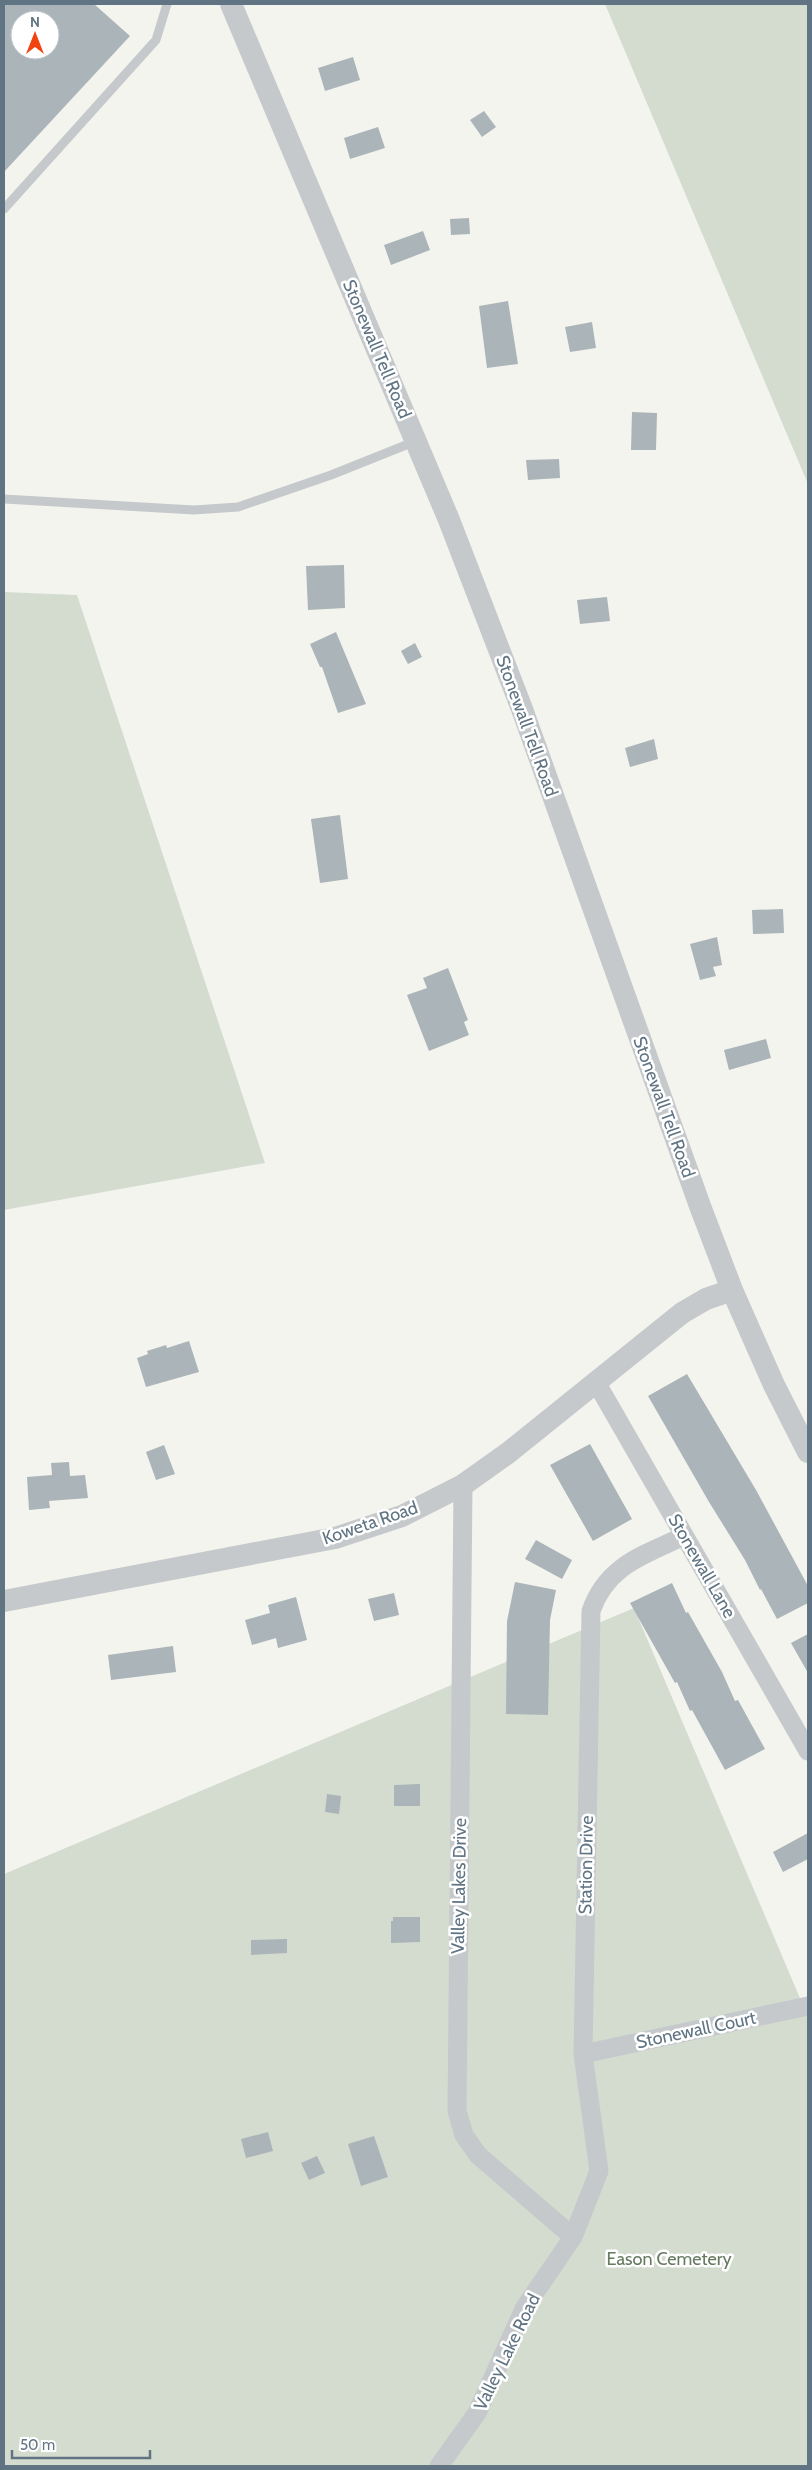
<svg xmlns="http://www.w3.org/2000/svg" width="812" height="2470" font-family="Cabin,sans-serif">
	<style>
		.green { fill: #d4dcd0 }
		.building { fill: #abb4b8; fill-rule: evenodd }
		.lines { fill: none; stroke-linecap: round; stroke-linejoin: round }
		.service { stroke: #c6c9cc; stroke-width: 9 }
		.minor { stroke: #c6c9cc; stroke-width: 19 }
		.tertiary { stroke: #c6c9cc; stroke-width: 22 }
		.labels { text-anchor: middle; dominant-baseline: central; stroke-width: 5; stroke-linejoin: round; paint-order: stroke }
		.street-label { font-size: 18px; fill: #607483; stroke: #fff }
		.park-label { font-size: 18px; fill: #657a60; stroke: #fff }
	</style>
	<rect width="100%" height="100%" fill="#f4f4ef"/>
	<path class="green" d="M605 4H808V484Z
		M4 592 77 595 265 1163 4 1210Z
		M634 1608 808 2017V2466H4V1874Z"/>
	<path class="building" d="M4 4H94L130 36 4 172ZM20 20H50V50H20Z
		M353 57 360 80 325 91 318 68Z
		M484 111 496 127 482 137 470 120Z
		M378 127 385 148 350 159 344 138Z
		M469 218 470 234 451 235 450 219Z
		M423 231 430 250 391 265 384 245Z
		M508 301 518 364 487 368 479 306Z
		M592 322 596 348 570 352 565 327Z
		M632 412 657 413 656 450H631Z
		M559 459 560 478 528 480 526 460Z
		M344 565 345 608 308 610 306 566Z
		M607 597 610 621 580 624 577 600Z
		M336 632 366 704 338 713 322 667H320L310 644Z
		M415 643 422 657 408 664 401 651Z
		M654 739 658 759 630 767 625 748Z
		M340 815 348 879 320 883 311 819Z
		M783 909 784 933 753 934 752 910Z
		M717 937 722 965 713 967 716 976 700 980 690 944Z
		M448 968 468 1020 464 1022 469 1035 429 1051 407 995 427 988 423 978Z
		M766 1039 771 1058 729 1070 724 1050Z
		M189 1341 199 1372 146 1387 137 1358 148 1354 147 1351 166 1345 167 1348Z
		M687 1374 756 1490 808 1586V1603L777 1619 761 1589 760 1590 745 1560 709 1502 648 1396Z
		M590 1444 632 1519 593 1541 550 1465Z
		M164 1445 175 1474 156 1480 146 1452Z
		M69 1462 70 1476 85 1475 88 1498 49 1501 50 1508 29 1510 27 1477 52 1475 51 1463Z
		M536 1540 572 1560 562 1579 525 1559Z
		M515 1582 556 1590 550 1620 548 1715 506 1714 507 1621Z
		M672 1583 686 1613 688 1612 722 1672 735 1701 738 1700 765 1749 725 1770 692 1710 690 1711 677 1682 675 1683 630 1603Z
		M394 1593 399 1615 374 1621 368 1599Z
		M296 1597 307 1640 278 1648 276 1638 252 1645 245 1620 270 1613 268 1605Z
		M808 1634V1673L791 1643Z
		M173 1646 176 1672 111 1680 108 1655Z
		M420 1784V1806H394V1785Z
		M327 1794 341 1796 339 1814 325 1812Z
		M808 1833V1859L783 1872 773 1852Z
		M393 1917H420V1942L391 1943V1921H393Z
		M287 1939V1953L251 1955V1940Z
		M268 2132 273 2151 246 2158 241 2139Z
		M374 2136 388 2177 361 2186 348 2144Z
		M317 2156 325 2173 309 2180 301 2163Z"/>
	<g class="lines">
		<path class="service" d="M4 209 156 40 167 4
			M4 499 194 510 238 507 331 475 416 441"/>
		<path class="minor" d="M596 1382 808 1751
			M463 1485 457 2111 464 2135 478 2155 573 2237
			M583 2054 808 2006
			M439 2466 477 2413 525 2307 573 2237 599 2171 583 2054 591 1611C607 1565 644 1555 684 1536"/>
		<path class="tertiary" d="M231 4 449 520 522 709 700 1206 732 1290 774 1385 808 1452
			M4 1601 335 1538 402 1516 463 1485 508 1453 682 1313 706 1299 732 1290"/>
	</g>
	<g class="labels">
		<g class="street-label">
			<text transform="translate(377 349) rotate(67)">Stonewall Tell Road</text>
			<text transform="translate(527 726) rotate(70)">Stonewall Tell Road</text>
			<text transform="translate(664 1107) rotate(70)">Stonewall Tell Road</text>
			<text transform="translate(370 1523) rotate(-19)">Koweta Road</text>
			<text transform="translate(702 1566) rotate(60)">Stonewall Lane</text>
			<text transform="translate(586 1865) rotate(-89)">Station Drive</text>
			<text transform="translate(459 1886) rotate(-89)">Valley Lakes Drive</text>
			<text transform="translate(696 2030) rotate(-12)">Stonewall Court</text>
			<text transform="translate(507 2352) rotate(-64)">Valley Lake Road</text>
		</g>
		<g class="park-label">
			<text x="669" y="2259">Eason Cemetery</text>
		</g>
	</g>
	<rect width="812" height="2470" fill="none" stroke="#607483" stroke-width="10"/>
	<g transform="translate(35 35)"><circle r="24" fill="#ffffff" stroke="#bfc7cd"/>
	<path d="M0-4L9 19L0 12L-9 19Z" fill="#f24411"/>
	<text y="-8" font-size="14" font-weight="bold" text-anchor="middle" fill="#607483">N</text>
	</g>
	<path d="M12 2450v8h138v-8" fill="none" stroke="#607483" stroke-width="2.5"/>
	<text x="20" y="2450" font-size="15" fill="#607483" stroke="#ffffff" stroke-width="4" paint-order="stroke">50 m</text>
</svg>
